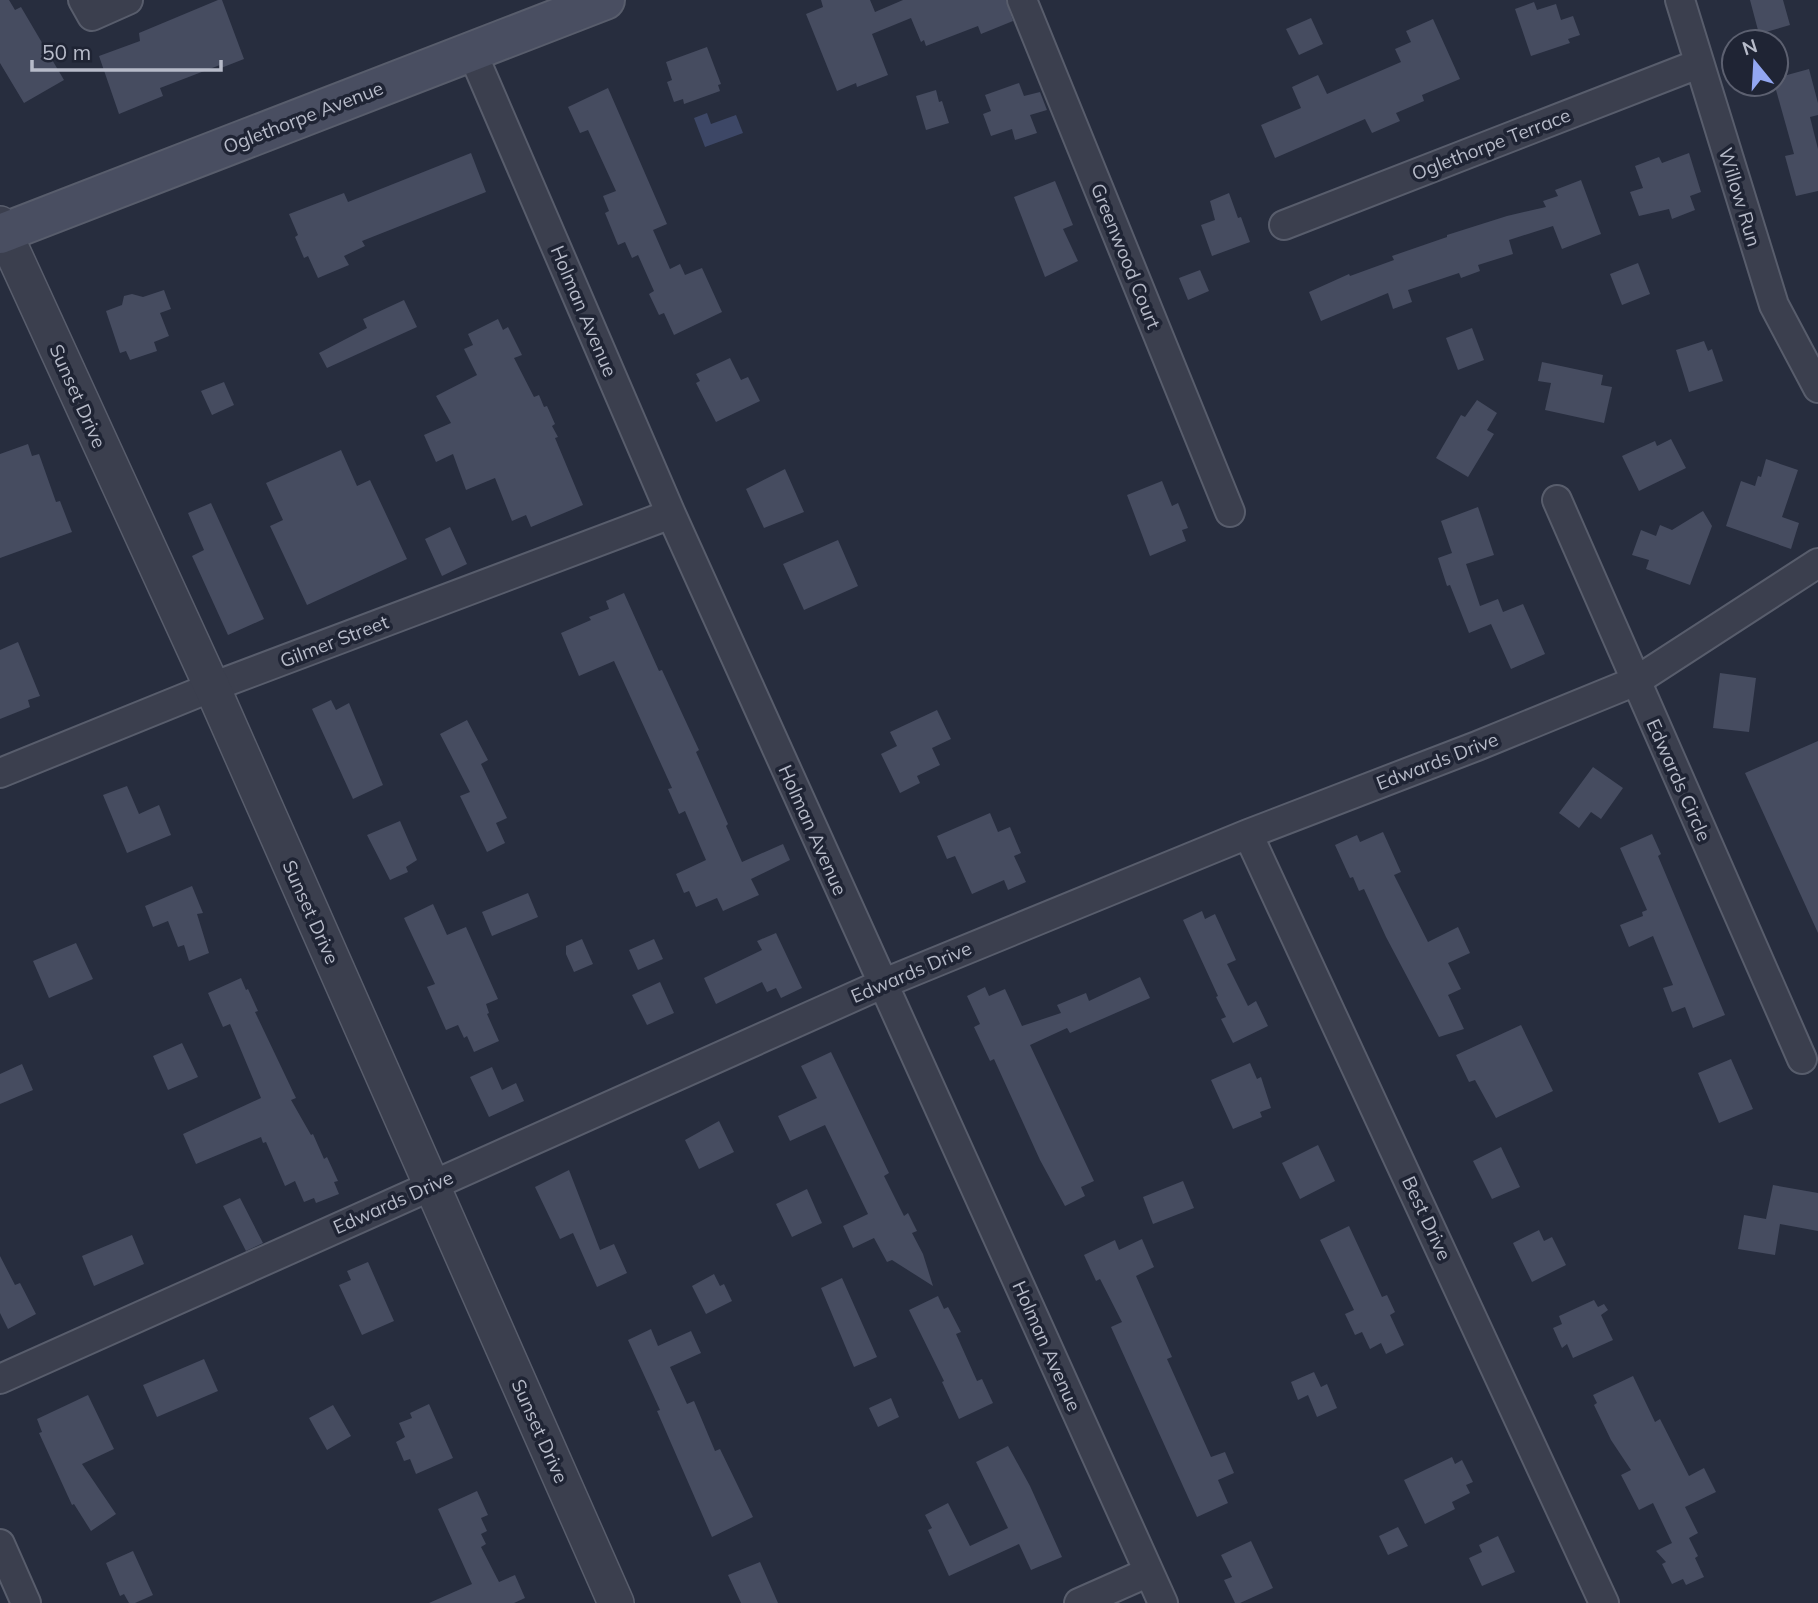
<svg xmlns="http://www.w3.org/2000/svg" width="1818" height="1603" font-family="Mulish,sans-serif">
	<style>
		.water { fill: #3d4766 }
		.building { fill: #464c60 }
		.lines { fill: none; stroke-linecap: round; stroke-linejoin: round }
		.minor-casing { stroke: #585d6c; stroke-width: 32 }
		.tertiary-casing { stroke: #585d6c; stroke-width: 38 }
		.secondary-casing { stroke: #585d6c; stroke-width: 42 }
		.minor { stroke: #3b3f4e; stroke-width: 28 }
		.tertiary { stroke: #3b3f4e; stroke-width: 35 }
		.secondary { stroke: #494e61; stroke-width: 38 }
		.labels { text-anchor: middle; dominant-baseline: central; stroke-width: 7; stroke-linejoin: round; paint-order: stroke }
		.street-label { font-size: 19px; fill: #b7bbc9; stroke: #1f2434 }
	</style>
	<rect width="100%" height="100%" fill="#272d3e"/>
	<path class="water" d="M707 113 711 124 736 115 743 133 705 147 694 118Z"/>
	<path class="building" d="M0 0H9L15 10 21 7 64 80 24 103 0 63Z
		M218 0H222L244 59 221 68 220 65 160 88 163 96 119 114 99 56 140 41 139 33Z
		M821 0H870L875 12 903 0H1006L1013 21 981 34 978 26 926 46 924 40 921 42 911 18 872 34 888 75 857 87 856 83 837 91 806 14 823 7Z
		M1750 0H1783L1790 25 1759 34Z
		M1534 2 1537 10 1556 4 1561 20 1573 16 1580 35 1568 39 1570 43 1531 56 1515 9Z
		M1311 18 1323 44 1299 55 1286 29Z
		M1433 19 1460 79 1422 95 1424 101 1396 113 1400 121 1372 133 1365 119 1275 158 1261 125 1301 108 1292 87 1318 75 1327 94 1401 62 1395 49 1411 42 1406 31Z
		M707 47 721 84 718 85 720 91 684 104 683 99 674 102 667 82 672 80 666 62Z
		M1809 69 1818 103V115L1810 117 1818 149V191L1796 196 1785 156 1794 154 1776 90V78Z
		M1019 83 1024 96 1040 92 1047 110 1030 115 1037 133 1015 140 1012 129 991 136 983 114 991 111 985 95Z
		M608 88 667 224 653 230 670 269 680 264 685 275 702 268 722 312 674 335 664 313 659 315 649 294 654 291 638 255 632 258 625 242 618 245 605 213 609 211 603 196 616 191 588 130 580 133 568 107Z
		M936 90 939 102 942 101 949 123 926 130 916 96Z
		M471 153 486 192 362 241 365 246 344 256 349 265 318 278 308 256 304 258 295 237 298 235 289 214 344 193 348 202Z
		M1689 153 1701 192 1690 196 1695 210 1672 219 1669 209 1639 216 1630 192 1643 188 1635 166 1659 157 1662 163Z
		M1581 180 1601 234 1562 249 1553 226 1509 240 1513 254 1478 265 1480 271 1461 278 1459 273 1408 290 1412 302 1393 309 1388 293 1321 321 1309 292 1349 274 1350 276 1394 260 1392 256 1447 237V235L1507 216 1546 207 1543 201 1558 196 1555 190Z
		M1055 181 1073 225 1063 229 1078 261 1045 277 1014 197Z
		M1229 193 1238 218 1241 217 1250 242 1212 256 1201 225 1215 220 1210 201Z
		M1638 263 1650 294 1622 305 1610 274Z
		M1200 270 1209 291 1188 300 1179 278Z
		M164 290 171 309 160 313 169 336 154 342 157 351 130 360 126 351 120 353 106 311 122 305 124 296 132 294 143 297Z
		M404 300 417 327 327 368 319 353 367 328 363 319Z
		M498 319 503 330 508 327 522 355 514 358 534 397 539 395 544 407 547 406 555 424 552 426 558 437 555 438 583 505 531 527 526 515 512 521 495 478 466 490 453 454 436 462 424 435 451 423 436 396 477 375 464 349 473 345 468 334Z
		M1472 328 1484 360 1458 370 1446 338Z
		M1704 341 1708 351 1712 349 1723 381 1689 392 1676 350Z
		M730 358 741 380 748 377 760 401 716 422 696 383 700 381 696 374Z
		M1542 362 1603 375 1601 385 1612 387 1604 423 1545 410 1551 383 1538 381Z
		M224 382 234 405 212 415 201 391Z
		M1477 400 1497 413 1487 430 1494 434 1468 477 1436 458 1461 415 1465 417Z
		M1671 439 1686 468 1639 491 1622 456 1655 441 1657 446Z
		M28 444 32 456 39 454 56 502 60 501 72 532 0 558V454Z
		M341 450 357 486 370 480 407 559 307 605 270 526 283 520 266 483Z
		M1766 459 1798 470 1782 517 1799 523 1791 549 1726 526 1741 481 1755 486 1758 476 1761 477Z
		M785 469 804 512 764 528 746 489Z
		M1162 481 1172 506 1178 503 1188 528 1182 530 1186 541 1150 556 1127 495Z
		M211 503 264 619 228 635 192 556 204 550 188 513Z
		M1478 507 1494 555 1466 564 1480 606 1498 599 1503 612 1523 604 1545 654 1511 669 1491 624 1469 633 1450 585 1447 586 1438 558 1452 553 1441 521Z
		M1703 511 1712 526 1690 585 1646 569 1649 560 1632 555 1641 530 1656 536 1660 525 1672 530Z
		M450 527 467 564 442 576 425 539Z
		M838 540 858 586 804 610 783 564Z
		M624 593 659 671 662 670 699 750 696 752 728 824 726 826 742 862 783 844 790 860 751 879 759 895 723 911 717 898 696 907 689 891 684 893 676 874 706 860 685 811 679 814 668 789 672 788 614 661 579 676 561 633 591 620 589 617 609 609 606 601Z
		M18 642 40 696 28 700 30 707 0 719V650Z
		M1720 673 1756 678 1749 732 1713 728Z
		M331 700 336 710 349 703 383 785 353 799 312 709Z
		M937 710 951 739 932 748 940 765 917 776 920 783 900 793 881 754 897 746 890 732Z
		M467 720 488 760 481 764 507 818 496 823 505 843 487 852 460 796 470 792 440 734Z
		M1818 741V933L1745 773Z
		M1593 767 1623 788 1601 819 1591 812 1579 828 1559 813Z
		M127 786 139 814 159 805 171 835 127 853 103 795Z
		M990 813 998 832 1010 827 1021 853 1014 856 1026 882 1008 890 1004 880 972 894 955 856 947 859 937 836Z
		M400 821 417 860 406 867 408 872 390 880 367 835Z
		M1383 832 1401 872 1394 875 1428 942 1458 927 1470 953 1448 963 1461 989 1448 995 1464 1029 1439 1037 1386 937 1364 889 1359 891 1353 877 1350 878 1335 845 1357 835 1360 842Z
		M1652 834 1661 854 1658 856 1725 1015 1693 1028 1685 1007 1672 1012 1663 988 1673 985 1653 936 1629 947 1620 925 1643 916 1642 912 1647 910 1620 848Z
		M192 886 203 913 197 914 209 953 189 961 184 945 178 947 168 921 153 927 145 906Z
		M528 893 538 917 492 936 482 912Z
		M433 904 447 935 466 927 498 999 486 1004 489 1013 487 1014 499 1041 474 1052 467 1036 464 1038 458 1025 446 1030 427 987 435 984 404 918Z
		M1202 911 1205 919 1215 914 1236 960 1227 964 1248 1006 1256 1001 1268 1026 1233 1043 1221 1019 1226 1017 1216 997 1218 996 1183 920Z
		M776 933 802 988 781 998 776 988 767 992 762 982 716 1004 704 978 762 950 757 941Z
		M582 939 593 964 574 972 566 954V946Z
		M654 939 663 959 638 970 629 950Z
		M76 943 93 979 49 998 33 961Z
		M1140 977 1150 998 1070 1033 1067 1028 1030 1045 1094 1181 1081 1187 1085 1196 1065 1206 1040 1160 994 1059 990 1061 974 1027 980 1024 967 996 985 987 989 996 1005 989 1022 1026 1061 1013 1057 1005 1086 993 1089 1001Z
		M241 978 246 990 248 989 258 1011 255 1012 296 1098 291 1100 311 1135 313 1134 324 1159 327 1157 338 1181 334 1182 339 1194 316 1203 314 1198 304 1202 295 1181 285 1186 266 1142 263 1143 261 1137 196 1164 183 1134 261 1098 230 1024 223 1027 208 993Z
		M660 982 674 1013 647 1025 632 995Z
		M1521 1025 1553 1091 1496 1118 1475 1080 1469 1082 1456 1055Z
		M182 1043 198 1077 168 1090 153 1056Z
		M831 1052 889 1173 884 1176 904 1216 908 1213 917 1231 912 1233 923 1254 933 1286 892 1260 887 1262 874 1238 853 1248 843 1226 868 1214 825 1125 790 1141 778 1116 817 1098 801 1066Z
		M1731 1059 1753 1109 1719 1123 1698 1073Z
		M1250 1063 1257 1079 1261 1077 1271 1108 1260 1112 1262 1117 1233 1129 1211 1080Z
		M22 1064 33 1090 0 1104V1074Z
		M492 1067 502 1090 516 1083 524 1101 489 1117 470 1077Z
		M719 1121 734 1152 699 1169 685 1140Z
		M1318 1145 1335 1181 1300 1199 1282 1163Z
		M1501 1147 1520 1187 1492 1199 1473 1161Z
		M569 1170 600 1250 614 1244 627 1273 597 1287 573 1233 560 1239 535 1187Z
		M1183 1181 1194 1208 1153 1224 1143 1197Z
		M1773 1185 1818 1193V1231L1780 1224 1775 1255 1738 1249 1744 1215 1766 1219Z
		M807 1189 822 1223 792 1237 776 1204Z
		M240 1198 263 1243 246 1251 223 1206Z
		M1349 1226 1382 1297 1387 1295 1395 1312 1390 1315 1404 1345 1386 1354 1381 1343 1370 1349 1362 1332 1355 1335 1345 1314 1354 1310 1320 1240Z
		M1539 1230 1544 1241 1552 1237 1566 1265 1532 1282 1513 1243Z
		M132 1235 144 1264 94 1286 82 1256Z
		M1142 1239 1154 1267 1136 1276 1172 1357 1167 1359 1211 1457 1225 1452 1234 1473 1218 1480 1228 1503 1197 1517 1111 1327 1122 1322 1100 1279 1096 1281 1084 1255 1115 1240 1119 1250Z
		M0 1256 15 1285 20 1283 36 1314 8 1329 0 1313Z
		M368 1262 394 1321 362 1335 339 1285 351 1280 347 1271Z
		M714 1274 720 1286 724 1284 732 1301 706 1314 692 1286Z
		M842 1278 877 1357 854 1367 821 1288Z
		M938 1296 944 1309 948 1307 961 1332 956 1334 977 1381 982 1379 993 1403 959 1419 942 1382 944 1381 909 1310Z
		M1594 1300 1598 1307 1604 1304 1608 1310 1601 1315 1613 1340 1573 1358 1567 1344 1562 1348 1553 1328 1562 1324 1559 1316Z
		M651 1329 658 1346 691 1331 701 1353 670 1367 687 1404 694 1401 715 1451 720 1449 753 1517 712 1537 657 1411 660 1410 628 1340Z
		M204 1359 218 1391 157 1417 143 1385Z
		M1314 1372 1321 1387 1327 1384 1337 1408 1317 1417 1308 1395 1298 1400 1291 1382Z
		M1633 1376 1655 1422 1660 1419 1689 1476 1704 1468 1716 1492 1685 1507 1698 1533 1689 1538 1698 1556 1695 1558 1704 1577 1686 1585 1683 1579 1672 1584 1662 1564 1666 1562 1656 1551 1672 1543 1653 1503 1639 1510 1621 1475 1631 1470 1611 1440 1594 1405 1597 1403 1593 1395Z
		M88 1395 114 1449 82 1464 116 1514 91 1531 74 1504 72 1505 39 1433 42 1432 37 1419Z
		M891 1398 899 1417 878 1427 869 1408Z
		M429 1404 453 1458 416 1474 410 1459 404 1461 396 1442 405 1437 399 1423 412 1418 410 1413Z
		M333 1405 351 1436 327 1450 309 1418Z
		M1008 1446 1030 1486 1062 1557 1031 1570 1019 1544 949 1576 928 1530 932 1528 925 1515 948 1503 970 1546 1008 1528 976 1462Z
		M1452 1457 1455 1464 1462 1460 1473 1482 1466 1485 1470 1493 1452 1502 1455 1509 1425 1524 1404 1480Z
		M477 1491 488 1515 481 1518 487 1531 481 1534 486 1544 481 1547 499 1582 515 1575 525 1598 514 1603H429L472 1584 438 1509Z
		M1398 1527 1408 1546 1388 1555 1379 1536Z
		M1498 1536 1515 1572 1482 1586 1469 1558 1482 1552 1479 1545Z
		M1251 1541 1273 1588 1240 1603H1235L1224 1580 1232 1577 1221 1555Z
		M133 1551 153 1595 135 1603H129L124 1594 120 1596 106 1563Z
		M760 1562 778 1603H741L728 1575Z"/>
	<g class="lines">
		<g class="minor-casing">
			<path id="minor" d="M83 0 92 16 128 0
				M1022 0 1230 512
				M1680 0 1774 305 1818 388
				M472 52 671 514 1163 1603
				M1284 225 1698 64
				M1557 500 1802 1059
				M0 773 212 687 671 514
				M1248 834 1604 1603
				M0 1379 882 984 1248 834 1477 746 1636 681 1818 563
				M0 1544 26 1603
				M1079 1603 1149 1572"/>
		</g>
		<g class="tertiary-casing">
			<path id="tertiary" d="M0 224 212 687 616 1603"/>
		</g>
		<g class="secondary-casing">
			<path id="secondary" d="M0 234 605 0"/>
		</g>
		<use href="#minor" class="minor"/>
		<use href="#tertiary" class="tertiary"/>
		<use href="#secondary" class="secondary"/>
	</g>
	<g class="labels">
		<g class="street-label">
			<text transform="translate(303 117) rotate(-21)">Oglethorpe Avenue</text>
			<text transform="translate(1491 144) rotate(-21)">Oglethorpe Terrace</text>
			<text transform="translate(1740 197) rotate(73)">Willow Run</text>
			<text transform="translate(1126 256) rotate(68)">Greenwood Court</text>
			<text transform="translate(584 311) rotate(67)">Holman Avenue</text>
			<text transform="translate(78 396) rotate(66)">Sunset Drive</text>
			<text transform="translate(334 641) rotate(-21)">Gilmer Street</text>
			<text transform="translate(1437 761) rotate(-21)">Edwards Drive</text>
			<text transform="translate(1679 780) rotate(66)">Edwards Circle</text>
			<text transform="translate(813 830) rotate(66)">Holman Avenue</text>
			<text transform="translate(311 912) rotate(66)">Sunset Drive</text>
			<text transform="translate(911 972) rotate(-23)">Edwards Drive</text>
			<text transform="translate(393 1202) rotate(-24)">Edwards Drive</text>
			<text transform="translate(1427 1218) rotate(65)">Best Drive</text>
			<text transform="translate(1047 1346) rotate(66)">Holman Avenue</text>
			<text transform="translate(540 1431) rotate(66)">Sunset Drive</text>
		</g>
	</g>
	<g transform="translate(1755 63) rotate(342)"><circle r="33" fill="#1f2434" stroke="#5c6070" stroke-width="2"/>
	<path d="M0-5L12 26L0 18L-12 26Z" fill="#93a7f2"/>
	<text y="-10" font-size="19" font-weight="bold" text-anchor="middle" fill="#b7bbc9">N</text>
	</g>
	<path d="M32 60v10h189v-10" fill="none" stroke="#b7bbc9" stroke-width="3.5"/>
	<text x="42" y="60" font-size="21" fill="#b7bbc9" stroke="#1f2434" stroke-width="5" paint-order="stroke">50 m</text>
</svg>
